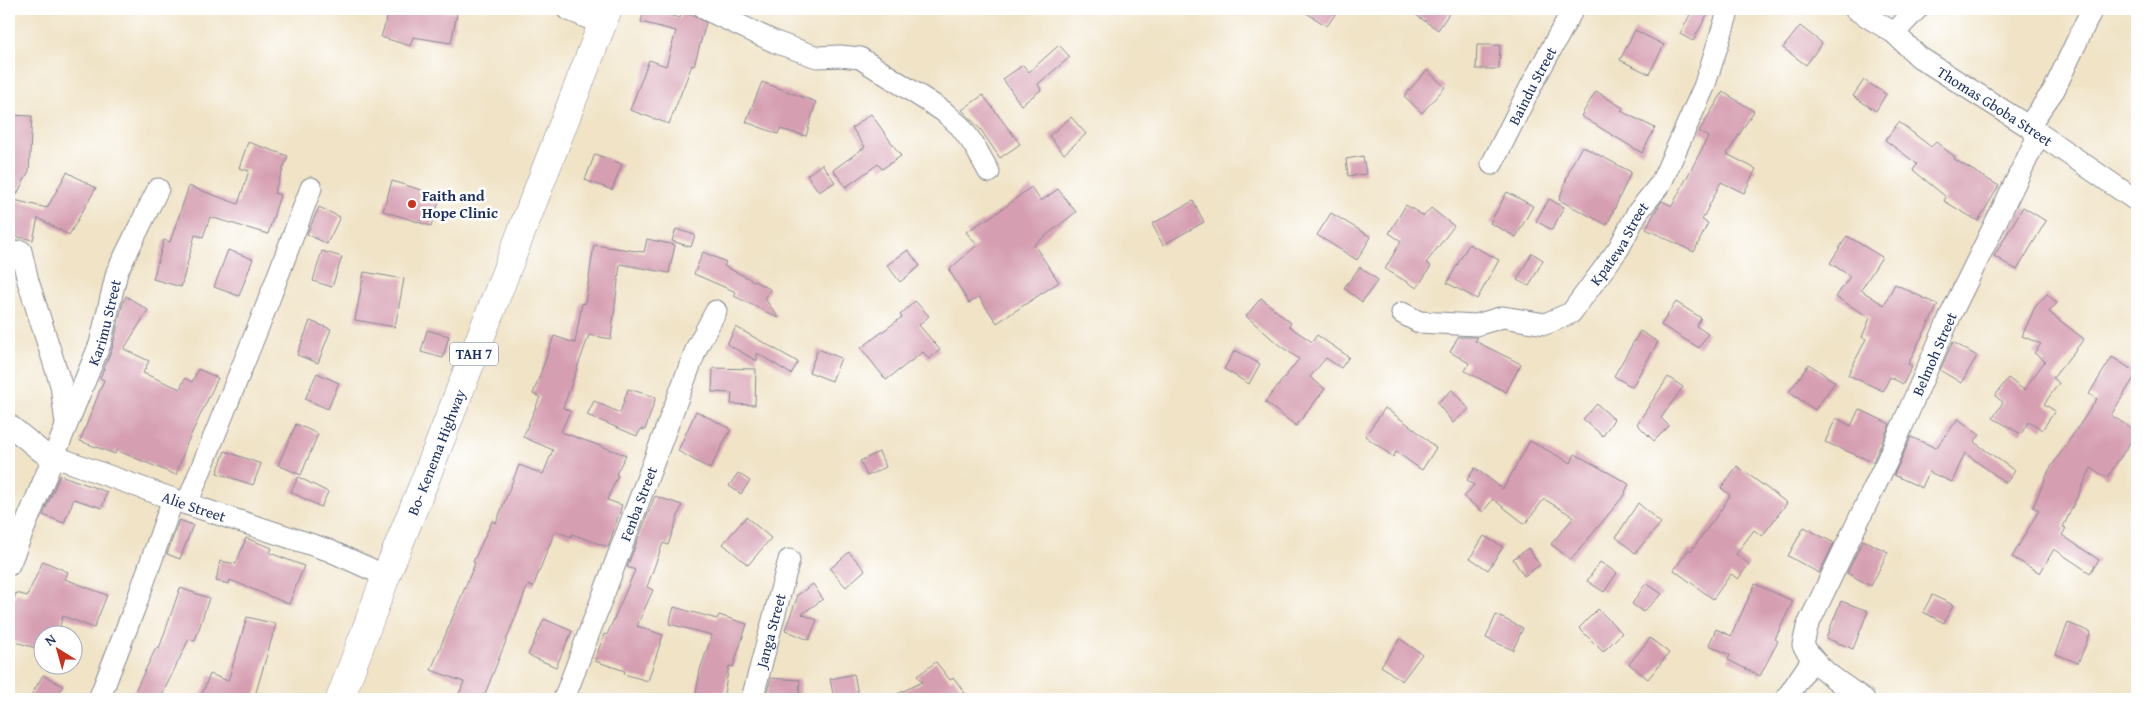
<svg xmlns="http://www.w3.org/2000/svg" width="2146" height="708" font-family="'Gentium Book Plus',serif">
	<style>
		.building { fill: #d59eb1 }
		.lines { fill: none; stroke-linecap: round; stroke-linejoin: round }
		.minor-casing { stroke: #868992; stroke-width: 23 }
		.highway-casing { stroke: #868992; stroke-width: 29 }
		.minor { stroke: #fff; stroke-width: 21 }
		.highway { stroke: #fff; stroke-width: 28 }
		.poi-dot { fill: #c8321e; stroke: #fff; stroke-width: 2 }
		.labels { text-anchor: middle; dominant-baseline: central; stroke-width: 5; stroke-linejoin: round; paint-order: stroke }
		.shield { fill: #fff; stroke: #5f6d8e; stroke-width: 1 }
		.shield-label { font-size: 14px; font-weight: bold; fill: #1b2f5e }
		.street-label { font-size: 15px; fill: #1b2f5e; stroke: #fff }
		.poi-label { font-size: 15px; font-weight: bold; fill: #1b2f5e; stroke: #fff; text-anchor: start }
	</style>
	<rect width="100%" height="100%" fill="#fff"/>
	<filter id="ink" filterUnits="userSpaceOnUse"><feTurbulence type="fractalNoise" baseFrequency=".02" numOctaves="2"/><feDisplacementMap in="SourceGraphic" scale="10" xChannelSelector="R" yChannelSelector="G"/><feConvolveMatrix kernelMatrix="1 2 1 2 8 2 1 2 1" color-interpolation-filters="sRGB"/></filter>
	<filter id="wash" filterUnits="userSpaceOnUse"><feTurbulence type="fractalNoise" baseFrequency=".0096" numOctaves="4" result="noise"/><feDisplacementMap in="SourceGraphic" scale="20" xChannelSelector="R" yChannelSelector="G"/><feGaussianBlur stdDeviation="1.12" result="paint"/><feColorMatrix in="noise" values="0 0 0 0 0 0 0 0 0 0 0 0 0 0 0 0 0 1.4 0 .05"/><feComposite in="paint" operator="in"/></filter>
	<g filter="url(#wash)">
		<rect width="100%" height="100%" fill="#f0e3c6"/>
		<g id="blocks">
			<path class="building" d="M390 9H432L457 13 451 43 413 37 410 46 381 37Z
				M644 9 680 18 682 12 695 16 706 23 694 66 692 65 669 124 630 110 649 60 666 66 676 31 641 22Z
				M1300 9H1339L1327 26Z
				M1407 9H1452L1438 30Z
				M1693 9H1710L1693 41 1680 34Z
				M1800 26 1822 43 1806 65 1783 48Z
				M1635 30 1664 45 1649 74 1620 60Z
				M1059 45 1070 57 1038 84 1041 90 1021 105 1003 79 1023 65 1029 72Z
				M1477 45H1500L1499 69H1476Z
				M1427 70 1445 87 1422 113 1404 96Z
				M1864 80 1886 94 1876 111 1853 96Z
				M762 82 816 102 806 136 780 129 778 134 746 122Z
				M1596 91 1623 108 1621 111 1655 128 1642 153 1581 116Z
				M1723 92 1754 111 1727 154 1756 169 1744 193 1721 182 1702 220 1708 223 1694 252 1646 229 1656 210 1662 201 1672 206 1708 137 1699 131Z
				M983 95 1020 144 1000 158 981 130 962 110Z
				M871 114 901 156 882 169 878 164 846 187 833 170 865 147 852 128Z
				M9 115 32 116 29 171 14 200 47 208 67 172 96 188 69 235 38 218 33 240 9 235 16 206 12 204 9 210Z
				M1071 117 1086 134 1064 154 1049 136Z
				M1899 122 1931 147 1936 142 1955 157 1954 159 1999 186 1978 221 1944 201 1946 197 1913 170 1917 164 1885 140Z
				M248 142 288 156 274 193 280 195 268 234 210 217 203 237 195 235 181 287 153 279 164 240 170 242 189 186 238 204 249 171 239 168Z
				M1582 146 1631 172 1607 225 1559 200 1571 166Z
				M595 154 622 164 612 190 585 180Z
				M1363 156 1366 174 1348 176 1346 159Z
				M822 164 835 182 819 192 807 175Z
				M392 181 441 196 431 226 383 211Z
				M1031 187 1041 201 1058 189 1076 212 1034 245 1059 282 997 323 979 297 969 303 949 270 977 245 966 232 998 212Z
				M1507 192 1533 206 1516 237 1490 223Z
				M1549 199 1564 207 1552 230 1536 221Z
				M1193 201 1204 222 1163 245 1152 224Z
				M1406 205 1424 216 1431 208 1454 226 1426 263 1431 266 1417 288 1385 269 1401 241 1389 233Z
				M319 207 340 217 327 244 307 234Z
				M2023 207 2046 221 2017 270 1994 256Z
				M1331 213 1371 237 1357 260 1317 235Z
				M676 229 695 235 691 247 672 241Z
				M1847 236 1882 257 1861 290 1884 305 1895 284 1938 305 1908 364 1912 366 1903 384 1890 377 1883 391 1848 375 1866 339 1862 337 1870 318 1836 297 1850 276 1830 263Z
				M647 239 675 245 669 273 620 264 611 339 589 335 563 408 570 411 561 432 626 455 616 474 618 475 607 500 622 505 608 547 572 534 571 537 555 531 533 587 528 585 483 699H457L464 682 431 670 475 563 473 562 492 521 496 523 519 465 543 474 553 450 523 437 540 397 533 394 554 336 575 343 582 303 585 304 594 245 644 252Z
				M1469 244 1499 260 1477 299 1447 283Z
				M228 250 253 259 239 296 214 287Z
				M908 250 920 266 900 282 887 265Z
				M322 251 342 257 332 287 313 281Z
				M703 252 726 262 724 266 770 289 765 299 779 318 734 296 736 292 694 274Z
				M1532 253 1543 260 1529 286 1517 280Z
				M1360 267 1378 280 1362 302 1344 288Z
				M364 272 404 279 395 327 355 320Z
				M2047 294 2057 303 2049 312 2084 339 2053 378 2059 383 2044 404 2055 411 2042 430 2029 421 2021 434 1993 418 2003 402 1995 396 2008 378 2024 390 2045 361 2034 353 2041 344 2022 336 2035 307Z
				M126 296 148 310 124 349 149 361 143 373 180 389 185 378 192 382 198 369 218 378 187 443 176 475 116 450 115 454 80 441 104 380 100 378 112 349 123 302Z
				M1261 298 1291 323 1289 326 1312 342 1317 335 1349 357 1341 368 1326 358 1310 377 1325 389 1296 426 1265 402 1299 359 1279 345 1246 316Z
				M915 301 929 316 919 325 940 350 929 359 923 352 886 380 861 348 902 317 900 315Z
				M1676 302 1701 318 1696 326 1708 334 1699 348 1661 325Z
				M310 321 331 329 318 363 297 355Z
				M736 327 798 362 791 374 757 353V361L727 344Z
				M427 330 449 336 443 358 421 352Z
				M1640 331 1658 342 1632 387 1614 376Z
				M1458 337H1478L1475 341 1521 364 1506 392 1465 371 1469 363 1450 352Z
				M1953 342 1977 356 1961 383 1940 370Z
				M818 349 841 358 832 381 809 372Z
				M1235 350 1260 364 1249 384 1224 369Z
				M2112 357 2137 373 2111 415 2137 432 2107 478 2091 468 2063 527 2066 528 2062 535 2099 560 2090 573 2054 549 2040 573 2012 557 2039 510 2033 507 2049 470 2097 399 2089 394Z
				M1809 364 1835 382 1815 410 1789 392Z
				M713 368 756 369 755 405 731 404 732 393 712 392Z
				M317 373 339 383 328 409 305 399Z
				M1668 377 1683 387 1661 418 1669 426 1654 441 1637 424Z
				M628 389 656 397 645 430 641 429 637 436 587 415 594 401 620 413Z
				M1452 390 1469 409 1453 423 1437 403Z
				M1597 404 1614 419 1603 436 1583 419Z
				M1385 408 1413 428 1436 448 1422 470 1396 452 1393 457 1365 436Z
				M1859 409 1890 424 1873 462 1825 442 1836 418 1851 426Z
				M696 411 731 429 710 469 678 451Z
				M1958 419 1980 435 1974 442 2015 471 2006 483 1965 453 1952 482 1929 472 1922 488 1894 475 1911 437 1936 448Z
				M296 424 318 434 301 475 278 465Z
				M1530 441 1571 463 1575 454 1629 484 1625 492 1626 493 1571 560 1551 544 1574 517 1544 499 1525 524 1493 499 1483 512 1464 497 1474 485 1467 480 1475 468 1503 489Z
				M225 451 261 464 253 485 217 473Z
				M879 452 886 467 867 476 860 461Z
				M1737 466 1787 503 1762 536 1754 530 1736 554 1749 564 1738 579 1731 574 1713 599 1674 570 1689 549 1691 551 1723 507 1730 495 1721 488Z
				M738 473 750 481 741 494 729 486Z
				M60 475 107 492 102 508 74 499 64 523 43 515Z
				M298 477 328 492 321 507 291 492Z
				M655 496 682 505 668 545 663 543 647 587 653 590 637 626 663 635 648 681 624 674 625 671 595 661 604 634 607 635 635 570 627 567Z
				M1638 503 1661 523 1635 553 1616 537Z
				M746 517 771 538 748 565 723 544Z
				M179 520 193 525 180 559 167 554Z
				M1804 527 1834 543 1819 573 1788 556Z
				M1484 536 1503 547 1488 570 1470 558Z
				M246 538 272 548 270 553 304 566 289 604 230 580 229 584 216 581 220 561 236 564Z
				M1863 540 1888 552 1871 586 1847 573Z
				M1528 548 1540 565 1524 576 1513 559Z
				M849 552 865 570 846 587 830 569Z
				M43 561 68 572 65 579 107 595 94 628 63 616 57 636H42V650L9 640V615L16 593 27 596Z
				M1600 562 1617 573 1604 592 1587 581Z
				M1646 583 1662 594 1643 612 1632 604Z
				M813 584 823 599 802 614 817 620 809 640 785 630 797 598 796 596Z
				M1755 584 1793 601 1775 639 1778 641 1760 676 1728 660 1730 655 1709 645 1716 629 1731 636Z
				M180 588 209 598 195 641 189 639 160 699H131L156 648 159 649Z
				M1932 595 1953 605 1944 623 1923 612Z
				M1841 601 1868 611 1853 649 1826 638Z
				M674 607 717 619 719 615 747 624 733 667 729 666 723 699H695L700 670 712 635 669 624Z
				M1598 609 1622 633 1603 652 1579 628Z
				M1496 615 1523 628 1513 650 1486 638Z
				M247 617 276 624 254 699H200L210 674 228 681Z
				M544 619 572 631 556 667 528 655Z
				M2068 623 2091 632 2078 663 2056 654Z
				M1650 638 1669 653 1648 679 1629 664Z
				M1400 639 1422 654 1402 681 1381 666Z
				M936 662 950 680 954 678 969 699H887L922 682 917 676Z
				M854 674 859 699H834L830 679Z
				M43 675 63 686 55 699H29Z
				M771 678 800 680 799 699H765Z"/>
		</g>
	</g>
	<g filter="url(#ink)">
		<use href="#blocks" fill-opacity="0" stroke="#868992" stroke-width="1"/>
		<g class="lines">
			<g class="minor-casing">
				<g id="minor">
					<path d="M567 9 602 24"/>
					<path d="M705 9 775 42 817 57 840 56 860 58 943 111 960 126 974 145 989 172"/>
					<path id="s1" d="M1855 9 1894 33 1919 57 2034 130 2137 201"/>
					<path d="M1894 33 1917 9"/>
					<path id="s2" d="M1492 164 1532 84 1573 9"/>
					<path d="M21 251 28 281 61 385 66 424"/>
					<path id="s3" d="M1402 313 1419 322 1476 325 1503 317 1545 324 1571 313 1619 248 1637 213 1661 183 1704 87 1729 9"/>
					<path id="s4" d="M9 425 42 452 187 504 328 550 386 576"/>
					<path d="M187 504 265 310 311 188"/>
					<path id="s5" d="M9 565 100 344 117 272 158 189"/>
					<path d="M99 699 136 604 173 499"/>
					<path id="s6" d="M564 699 697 347 716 311"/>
					<path id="s7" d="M752 699 789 560"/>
					<path d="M1786 699 1812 660"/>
					<path id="s8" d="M1864 699C1840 683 1818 670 1803 645L1807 627 1887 461 1952 312 2036 140 2032 121 2054 90 2092 9"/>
				</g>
			</g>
			<g class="highway-casing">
				<g id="highway">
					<path id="s9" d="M340 699 386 576 425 480 608 9"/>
				</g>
			</g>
			<use href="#minor" class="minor"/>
			<use href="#highway" class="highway"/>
		</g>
	</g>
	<circle class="poi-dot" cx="412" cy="204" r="5"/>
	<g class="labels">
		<rect class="shield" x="450" y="342.5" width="48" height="23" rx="4"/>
		<g class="shield-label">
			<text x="474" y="354">TAH 7</text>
		</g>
		<g class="street-label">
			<text stroke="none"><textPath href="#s2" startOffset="88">Baindu Street</textPath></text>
			<text stroke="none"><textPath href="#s1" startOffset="171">Thomas Gboba Street</textPath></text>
			<text stroke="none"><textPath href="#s3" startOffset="260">Kpatewa Street</textPath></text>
			<text stroke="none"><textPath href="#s5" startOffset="261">Karimu Street</textPath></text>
			<text stroke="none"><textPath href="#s8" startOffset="402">Belmoh Street</textPath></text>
			<text stroke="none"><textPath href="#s9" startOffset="265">Bo- Kenema Highway</textPath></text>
			<text stroke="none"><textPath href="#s6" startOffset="209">Fenba Street</textPath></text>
			<text stroke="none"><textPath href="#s4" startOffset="204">Alie Street</textPath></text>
			<text stroke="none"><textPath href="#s7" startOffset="71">Janga Street</textPath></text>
		</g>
		<g class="poi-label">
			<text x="422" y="195">Faith and<tspan x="422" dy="17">Hope Clinic</tspan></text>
		</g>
	</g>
	<rect width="2146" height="708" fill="none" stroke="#fff" stroke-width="30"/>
	<g transform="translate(58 650) rotate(323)"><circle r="24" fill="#ffffff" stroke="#a4acbf"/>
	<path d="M0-4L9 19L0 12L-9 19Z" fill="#c8321e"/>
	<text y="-8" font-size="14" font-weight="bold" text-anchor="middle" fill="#1b2f5e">N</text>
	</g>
</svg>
